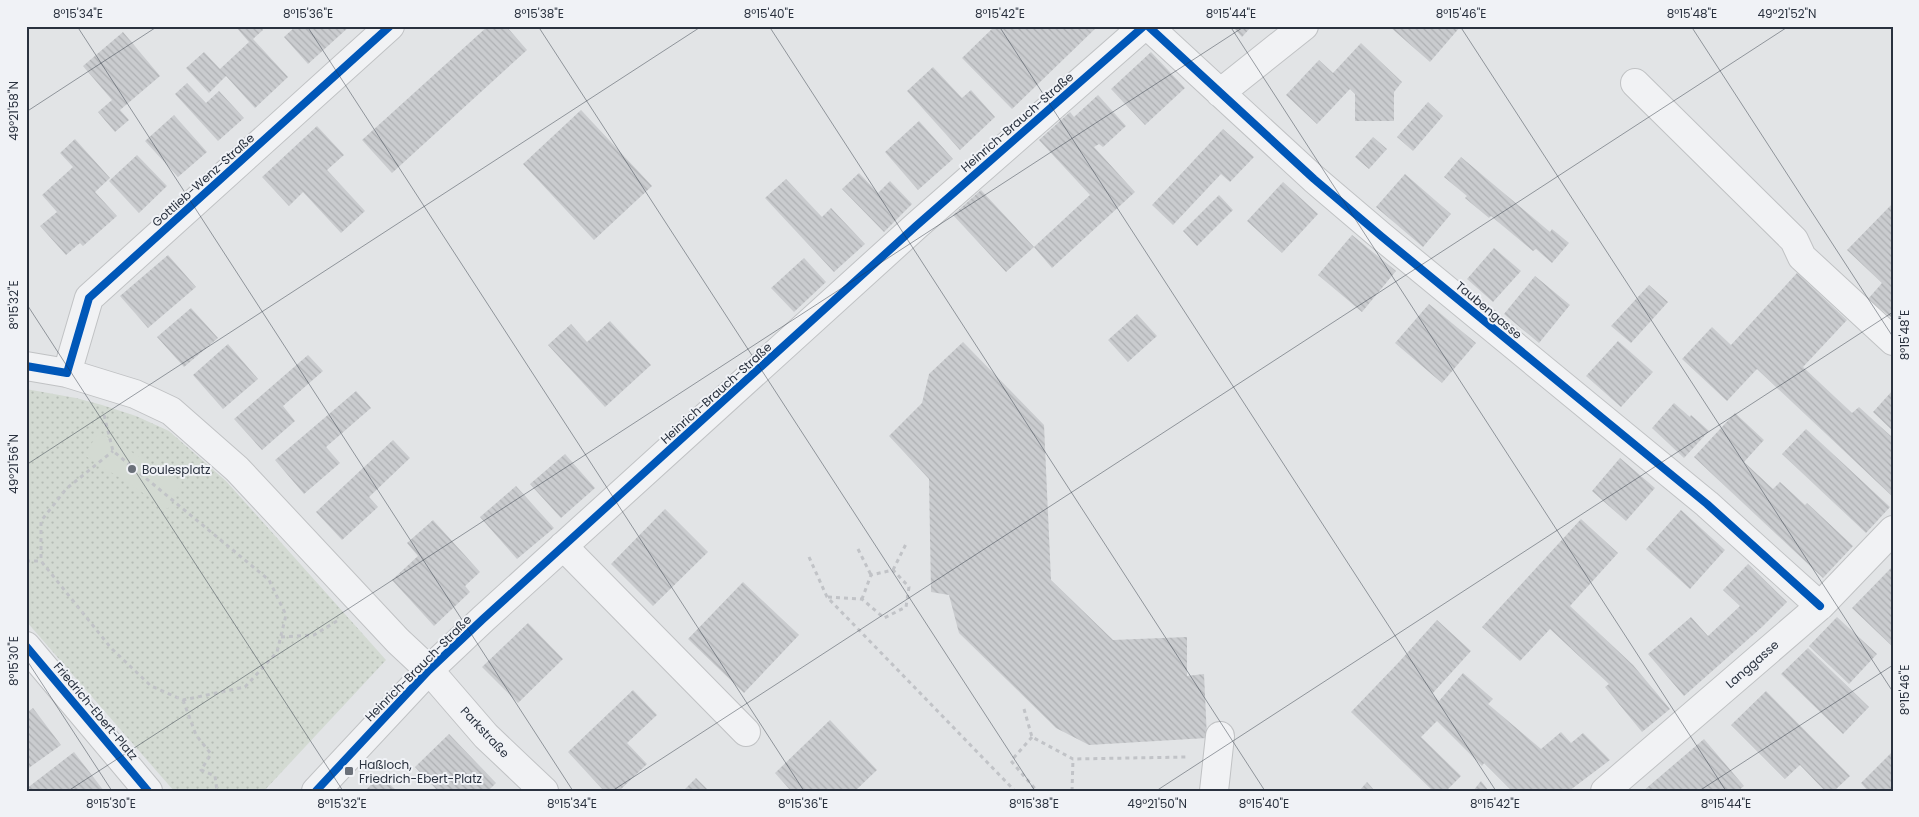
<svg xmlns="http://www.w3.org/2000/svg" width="1919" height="817" font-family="Poppins,sans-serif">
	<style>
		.grass { fill: url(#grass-dots) }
		.pitch { fill: #d3dad2 }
		.building { fill: url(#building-back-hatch) }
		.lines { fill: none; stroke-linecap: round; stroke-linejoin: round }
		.minor-casing { stroke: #c0c2c4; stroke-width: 30 }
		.path { stroke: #c1c3c7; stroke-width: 3; stroke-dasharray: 4 4; stroke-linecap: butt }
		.minor { stroke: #f1f2f4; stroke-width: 28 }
		.cycleway-casing { stroke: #f0f2f6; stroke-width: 11 }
		.cycleway { stroke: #0057b8; stroke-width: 8 }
		.ticks { fill: none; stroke: #2a323f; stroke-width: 1; stroke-opacity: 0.45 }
		.poi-dot { fill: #6a7079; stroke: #f0f2f6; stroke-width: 2 }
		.labels { text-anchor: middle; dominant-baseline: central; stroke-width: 4; stroke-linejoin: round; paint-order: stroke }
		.street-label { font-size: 12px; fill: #2a323f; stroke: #f0f2f6 }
		.poi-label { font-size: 12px; fill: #2a323f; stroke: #f0f2f6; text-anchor: start }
		.neatline { fill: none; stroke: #2a323f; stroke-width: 2 }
		.ticks-label { font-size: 12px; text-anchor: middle; fill: #2a323f }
	</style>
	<defs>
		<pattern id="grass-dots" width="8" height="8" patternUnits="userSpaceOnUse" patternTransform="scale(1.25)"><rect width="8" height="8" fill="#d3dad2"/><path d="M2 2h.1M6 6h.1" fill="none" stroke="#b5bcb5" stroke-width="1.8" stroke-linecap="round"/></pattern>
		<pattern id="building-back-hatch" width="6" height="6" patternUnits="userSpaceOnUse" patternTransform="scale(1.25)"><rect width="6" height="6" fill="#cacccf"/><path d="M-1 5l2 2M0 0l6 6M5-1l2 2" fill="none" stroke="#aeb0b3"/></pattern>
	</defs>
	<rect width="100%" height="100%" fill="#e2e4e6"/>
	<path class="grass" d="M26 389 76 398 102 405 136 416 169 431 226 481 386 660 264 791H174L26 621Z"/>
	<path class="pitch" d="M99 432 182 483 168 509 84 455Z"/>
	<path class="building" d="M235 26H260L263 30 253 39 288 77 255 108 226 76 209 93 186 68 204 52 220 69 249 42Z
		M296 26H350L308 64 284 37Z
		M488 26H506L527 50 392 173 362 140Z
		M995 26H1098L1012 109 962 58Z
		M1232 26H1252L1242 37Z
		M1389 26H1461L1430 62Z
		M123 32 160 76 120 110 129 120 115 132 98 112 112 100 83 66Z
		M1361 43 1402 82 1394 92V121H1355V94L1350 89 1317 124 1286 95 1319 60 1333 73Z
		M1151 52 1185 88 1145 125 1111 89Z
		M933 67 962 98 971 90 995 117 960 150 907 91Z
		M187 83 206 103 219 91 244 118 218 141 175 94Z
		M1098 95 1126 126 1103 147 1099 144 1094 147 1135 192 1052 268 1034 247 1006 272 953 215 981 190 1034 247 1090 195 1039 140 1070 112 1074 117Z
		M1428 102 1443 116 1413 151 1397 137Z
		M581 110 652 186 594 240 523 164Z
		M174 115 207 152 178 177 145 141Z
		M919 121 953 159 918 190 885 152Z
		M317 126 344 155 327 170 365 211 341 233 303 192 289 206 262 177Z
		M1223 129 1254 157 1230 182 1221 174 1173 225 1152 205Z
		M1373 137 1387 149 1369 169 1355 157Z
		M75 139 110 178 95 192 117 216 83 246 80 243 66 255 40 226 57 212 42 195 73 167 60 153Z
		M137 155 167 186 139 213 109 181Z
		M1461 157 1550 232 1552 229 1569 243 1552 263 1536 249 1533 251 1491 216 1489 218 1465 198 1467 196 1444 177Z
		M859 173 878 193 890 181 912 204 884 232 842 189Z
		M1405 174 1451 214 1423 247 1376 207Z
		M786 179 822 217 831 208 865 244 834 272 765 198Z
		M1283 182 1318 214 1282 253 1247 221Z
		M1219 195 1233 210 1197 246 1183 231Z
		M1893 203V319L1868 299 1882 283 1847 250Z
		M1352 235 1396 271 1362 312 1318 275Z
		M1494 248 1521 271 1493 302 1467 279Z
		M168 255 196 287 148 328 120 296Z
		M804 258 826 282 794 312 771 288Z
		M1797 273 1847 320 1803 367 1852 413 1859 407 1893 438V497L1757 369 1727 401 1682 359 1712 327 1731 345Z
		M1535 276 1570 305 1539 343 1504 314Z
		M1649 285 1668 302 1631 343 1611 326Z
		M1429 304 1476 343 1442 383 1395 343Z
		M191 308 218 338 184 367 157 337Z
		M1137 314 1157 336 1128 362 1108 340Z
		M610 321 651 365 605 407 548 345 571 324 587 342Z
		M1618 341 1653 372 1621 407 1586 376Z
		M963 342 1044 425 1051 580 1113 640 1187 637V676L1204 674 1207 738 1089 745 1056 728 959 633 949 595 931 592 929 479 889 436 922 403 929 374Z
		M228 344 258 379 223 409 193 375Z
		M308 355 323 371 283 406 295 421 262 450 234 419Z
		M1893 390V431L1873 412Z
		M356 391 371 408 326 447 340 463 304 494 275 460Z
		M1674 403 1690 417 1691 415 1709 431 1684 458 1652 428Z
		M1735 413 1764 440 1744 462 1773 489 1780 482 1805 505 1807 503 1853 546 1823 578 1694 457Z
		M1806 429 1890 507 1866 533 1782 454Z
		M393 440 410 458 369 497 378 507 342 540 316 512Z
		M565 454 595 488 561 518 530 484Z
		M1620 458 1655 488 1626 521 1592 491Z
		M516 486 554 528 517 559 480 517Z
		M665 509 708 552 653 606 611 564Z
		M1681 510 1725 550 1690 589 1646 549Z
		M1581 519 1618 553 1570 606 1633 665 1670 709 1642 732 1605 687 1609 684 1550 629 1520 661 1482 627Z
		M433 520 480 572 465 586 470 592 434 626 392 580 418 556 407 543Z
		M1748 564 1787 602 1762 627 1684 696 1648 654 1691 617 1708 636 1740 606 1723 590Z
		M1891 568 1893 569V647L1852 608Z
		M743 582 799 635 744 693 688 639Z
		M1837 617 1877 654 1849 684 1809 646Z
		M1437 620 1471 651 1432 694 1439 701 1463 673 1493 699 1488 704 1541 749 1561 732 1571 743 1583 733 1610 760 1569 791H1512L1484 763 1482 766 1437 721 1421 737 1461 776 1446 791H1433L1351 712 1399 662Z
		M528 623 563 659 518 703 482 667Z
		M1808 648 1869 707 1843 734 1781 674Z
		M633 690 657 715 627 743 647 764 619 791H604L568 752Z
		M1766 691 1850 776 1834 791H1825L1800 765 1785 779 1731 725Z
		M33 708 61 745 26 770V713Z
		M830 720 877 770 855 791H791L775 773Z
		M449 734 496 783 488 791H438L415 767Z
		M1704 739 1744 786 1738 791H1643Z
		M1893 751V791H1868L1861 783Z
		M74 752 104 791H26V789Z
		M380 775 397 791H365Z
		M696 778 709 791H683Z
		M1481 781 1489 791H1473Z
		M1367 782 1375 791H1359Z"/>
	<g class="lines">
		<g class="minor-casing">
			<path id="minor" d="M1148 26 1314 179 1381 236 1707 504 1820 606
				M1635 83 1794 240 1802 257 1893 341
				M1220 93 1304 26
				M26 366 67 373 135 394 171 411 237 469 398 641 429 670 486 736 544 791
				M67 373 89 298 390 26
				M563 546 746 732
				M26 646 148 791
				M316 791 429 670 483 619 916 226 1144 26
				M1214 791 1220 736
				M1605 791 1820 606 1893 530"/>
		</g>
		<path class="path" d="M104 415 113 451 269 580 286 615 277 652 245 687 183 700 151 686 111 648 41 561V521L66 489 113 451
			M858 549 871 575
			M809 557 827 597 1015 791
			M26 561H41
			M893 570 907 542
			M828 597 862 599 884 618 906 607 909 587 893 570 871 575 862 599
			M281 637 314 635 337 621
			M183 700 196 735 211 754 201 770 215 776 217 791
			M1024 709 1032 737 1073 759 1187 757
			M1032 737 1011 761 1037 791
			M1072 791 1073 759"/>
		<use href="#minor" class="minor"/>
		<g class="cycleway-casing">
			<path id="cycleway" d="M1148 26 1314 179 1381 236 1707 504 1820 606
				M26 366 67 373 89 298 390 26
				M26 646 148 791
				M316 791 429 670 483 619 916 226 1144 26"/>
		</g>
		<use href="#cycleway" class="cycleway"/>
	</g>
	<path class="ticks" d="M77 26 573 791M307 26 804 791M538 26 1035 791M769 26 1265 791M999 26 1496 791M1230 26 1726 791M1460 26 1893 692M1691 26 1893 337M26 112 158 26M26 303 343 791M26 465 702 26M26 659 112 791M68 791 1245 26M612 791 1789 26M1156 791 1893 312M1699 791 1893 665"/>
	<g class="poi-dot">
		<circle cx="132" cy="469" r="5"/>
		<rect x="344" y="766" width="10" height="10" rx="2.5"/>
	</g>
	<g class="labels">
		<g class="street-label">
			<text transform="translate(1017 122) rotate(-41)">Heinrich-Brauch-Straße</text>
			<text transform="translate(203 180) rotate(-42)">Gottlieb-Wenz-Straße</text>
			<text transform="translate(1489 310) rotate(40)">Taubengasse</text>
			<text transform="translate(716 393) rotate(-42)">Heinrich-Brauch-Straße</text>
			<text transform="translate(1752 664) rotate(-41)">Langgasse</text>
			<text transform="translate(418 668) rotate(-45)">Heinrich-Brauch-Straße</text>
			<text transform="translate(96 711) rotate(50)">Friedrich-Ebert-Platz</text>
			<text transform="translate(485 732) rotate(47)">Parkstraße</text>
		</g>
		<g class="poi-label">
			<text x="142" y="469">Boulesplatz</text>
			<text x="359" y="764">Haßloch,<tspan x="359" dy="14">Friedrich-Ebert-Platz</tspan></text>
		</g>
	</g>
	<rect width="1919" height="817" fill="none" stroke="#f0f2f6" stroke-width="55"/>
	<rect x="28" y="28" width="1864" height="762" class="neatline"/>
	<g class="ticks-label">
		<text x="78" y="18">8°15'34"E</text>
		<text x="308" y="18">8°15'36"E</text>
		<text x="539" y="18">8°15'38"E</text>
		<text x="769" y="18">8°15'40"E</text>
		<text x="1000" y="18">8°15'42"E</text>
		<text x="1231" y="18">8°15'44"E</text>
		<text x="1461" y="18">8°15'46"E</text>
		<text x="1692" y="18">8°15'48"E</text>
		<text x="1787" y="18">49°21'52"N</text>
		<text transform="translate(14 111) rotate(-90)" y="4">49°21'58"N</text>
		<text transform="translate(14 305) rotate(-90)" y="4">8°15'32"E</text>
		<text transform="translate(1905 335) rotate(-90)" y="4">8°15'48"E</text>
		<text transform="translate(14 464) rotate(-90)" y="4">49°21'56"N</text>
		<text transform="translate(14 661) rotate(-90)" y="4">8°15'30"E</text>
		<text transform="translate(1905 690) rotate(-90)" y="4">8°15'46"E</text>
		<text x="111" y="808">8°15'30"E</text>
		<text x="342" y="808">8°15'32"E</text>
		<text x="572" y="808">8°15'34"E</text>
		<text x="803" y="808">8°15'36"E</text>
		<text x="1034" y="808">8°15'38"E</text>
		<text x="1157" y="808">49°21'50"N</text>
		<text x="1264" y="808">8°15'40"E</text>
		<text x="1495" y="808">8°15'42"E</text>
		<text x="1726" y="808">8°15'44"E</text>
	</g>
</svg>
